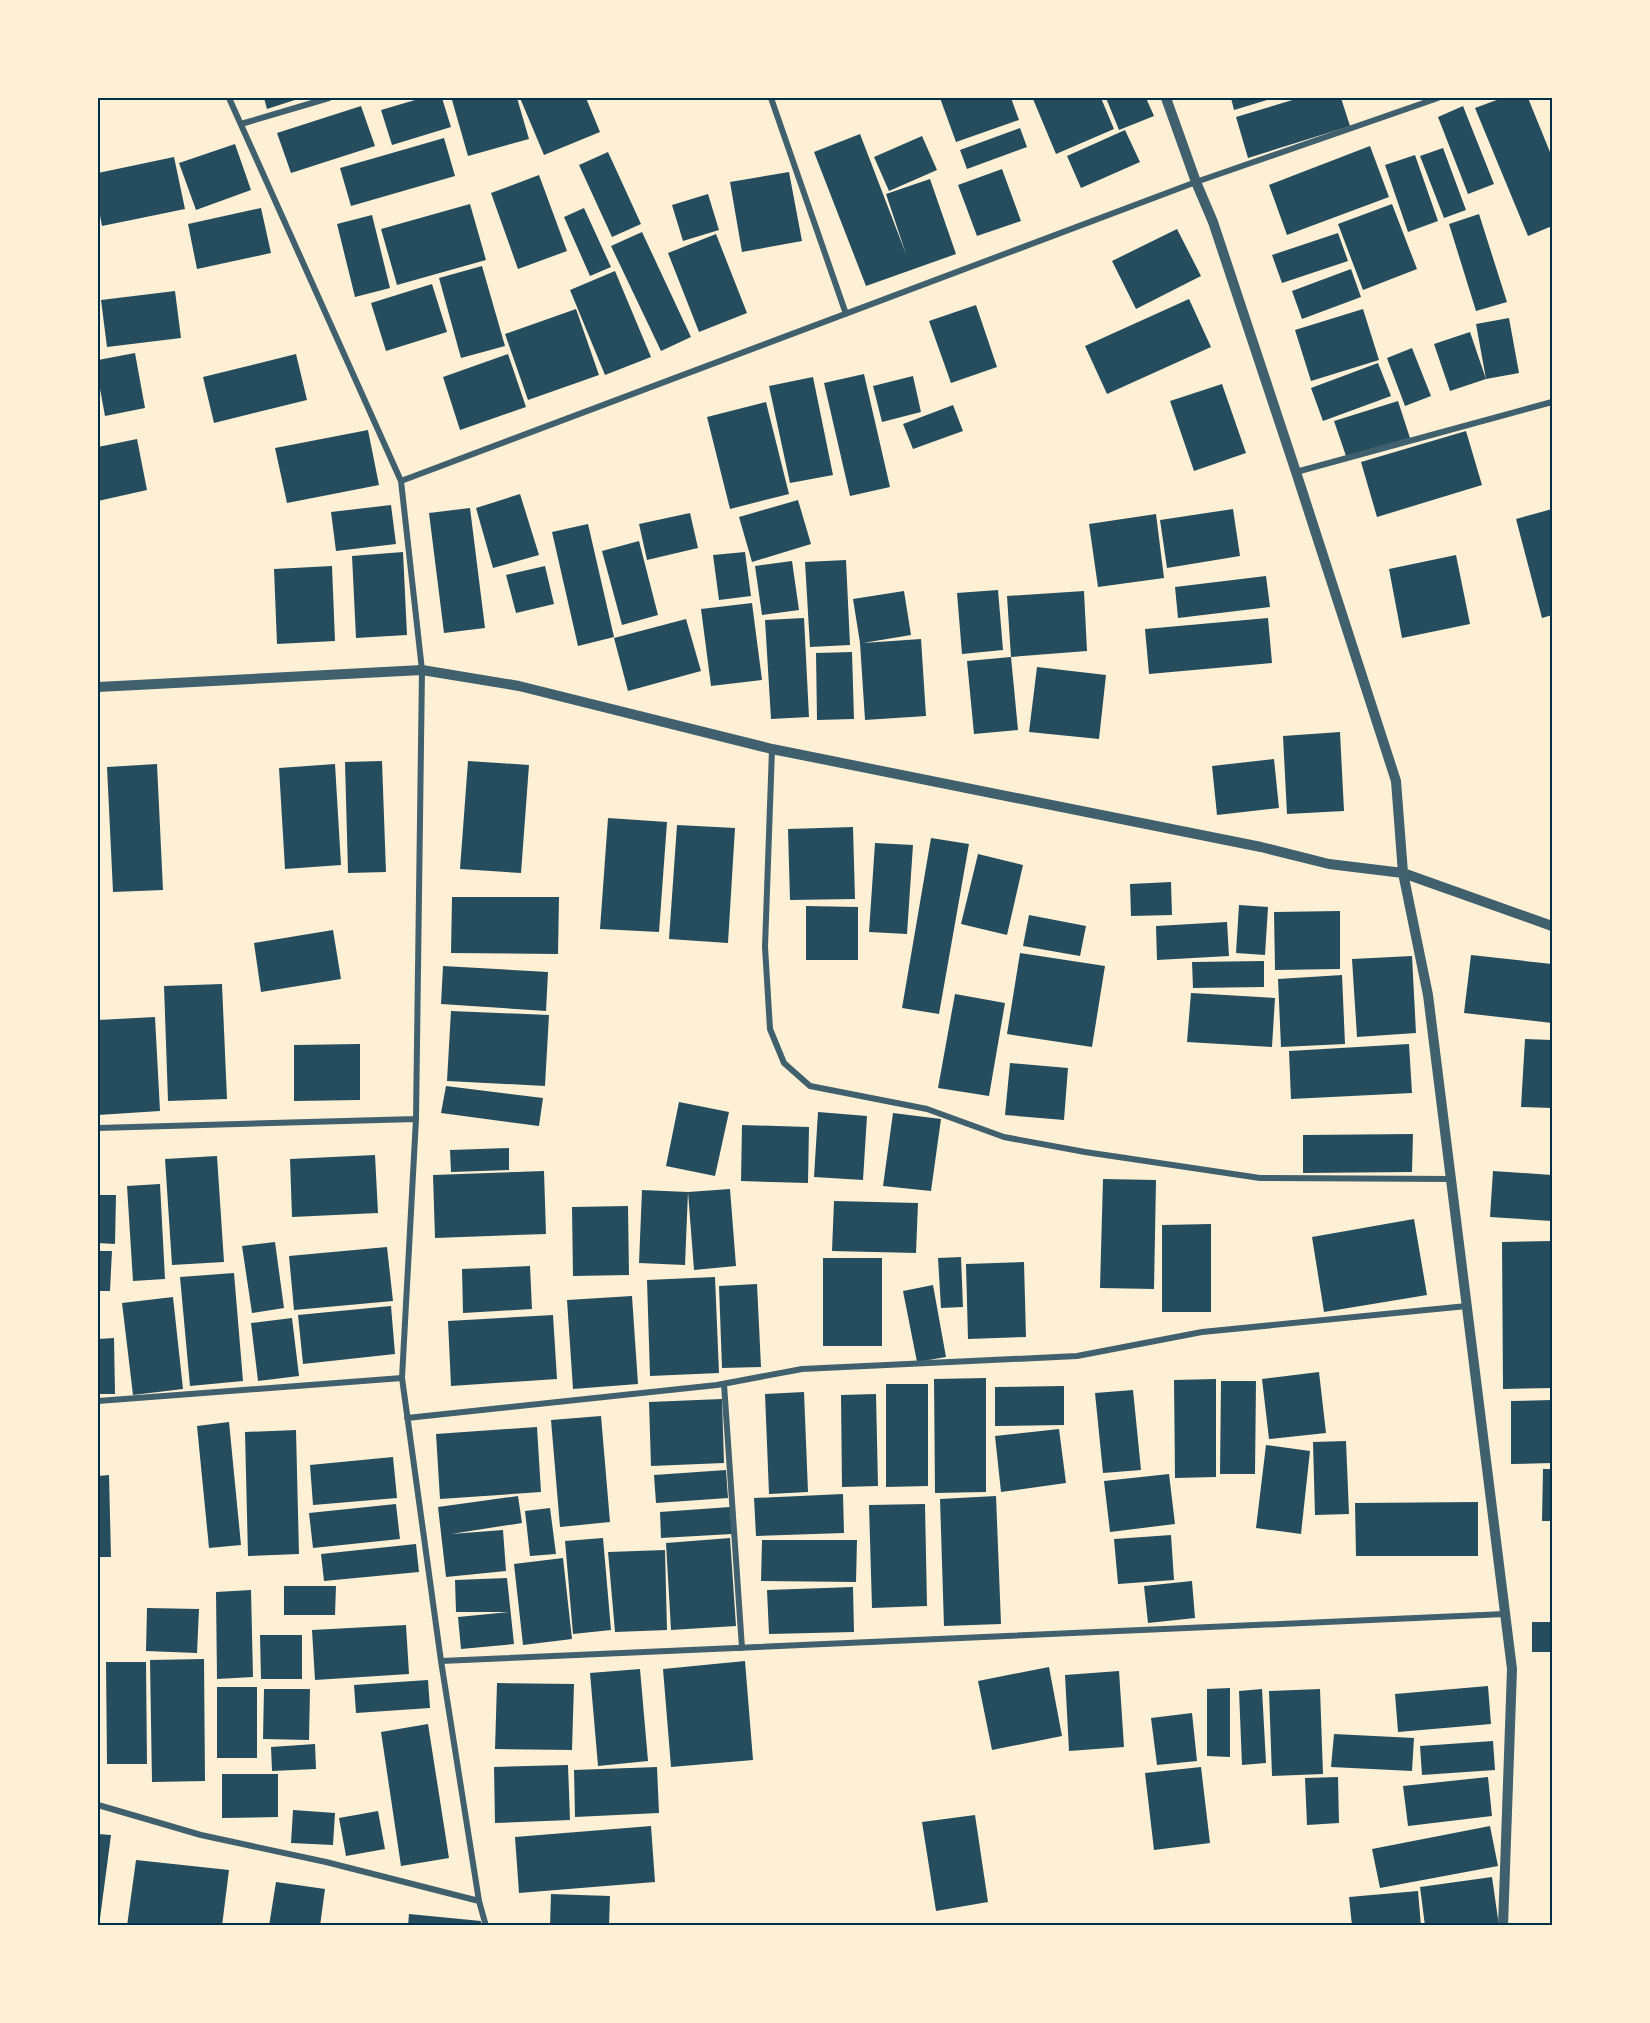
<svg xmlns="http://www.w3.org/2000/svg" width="1650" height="2023" font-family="Helvetica,sans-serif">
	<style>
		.building { fill: #264d5e }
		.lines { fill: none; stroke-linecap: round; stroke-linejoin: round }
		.minor { stroke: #3f606c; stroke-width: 6 }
		.tertiary { stroke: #3f606c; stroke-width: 10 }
		.neatline { fill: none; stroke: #003049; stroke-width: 2 }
	</style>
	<rect width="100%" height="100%" fill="#fdf0d5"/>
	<path class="building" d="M264 98H301L267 109Z
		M422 98H442L451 127 392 145 381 110Z
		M459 98H517L529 139 468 156 452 100Z
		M520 98H586L600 132 544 155Z
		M940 98H1011L1019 120 956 142Z
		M1037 98H1101L1114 129 1056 154 1033 99Z
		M1106 98H1146L1154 116 1119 130Z
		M1231 98H1274L1234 110Z
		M1299 98H1341L1350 126 1248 158 1236 117Z
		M1502 98H1528L1552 157V226L1528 236 1475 108Z
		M361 106 375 146 291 173 277 133Z
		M1463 106 1494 184 1468 194 1438 117Z
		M1020 128 1027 147 967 169 960 150Z
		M1125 130 1140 162 1081 188 1067 156Z
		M860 134 906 254 886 194 930 179 956 254 866 286 814 152Z
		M922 136 937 170 889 191 874 157Z
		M444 138 455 176 351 206 340 168Z
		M235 144 251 190 196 210 179 163Z
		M1370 146 1389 197 1287 235 1269 185Z
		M1443 148 1466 210 1444 218 1420 156Z
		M608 152 641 224 612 237 579 165Z
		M1415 155 1438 221 1408 232 1385 165Z
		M174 157 185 209 102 226 98 205V173Z
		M1002 169 1021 221 977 236 958 185Z
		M789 172 802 241 742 252 730 182Z
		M539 175 567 251 518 269 491 193Z
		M708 194 719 230 683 241 672 205Z
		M470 204 486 260 397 285 381 229Z
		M1392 204 1417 269 1363 290 1338 224Z
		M261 208 271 253 197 269 188 224Z
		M584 208 611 267 590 276 564 217Z
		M1479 214 1507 302 1476 311 1449 224Z
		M372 215 390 288 355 297 337 224Z
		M1177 229 1201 276 1136 309 1112 261Z
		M642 232 691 337 661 351 611 246Z
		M1338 233 1348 261 1282 283 1272 255Z
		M716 234 747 313 699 332 668 253Z
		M482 266 505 346 461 358 439 278Z
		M1351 269 1361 297 1302 319 1292 291Z
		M615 271 651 357 605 375 570 290Z
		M432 284 447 332 386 351 371 303Z
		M175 291 181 338 107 347 101 300Z
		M1189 299 1211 347 1107 394 1085 346Z
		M976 305 997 367 951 383 929 321Z
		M576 309 599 375 528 400 505 334Z
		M1363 309 1379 360 1311 381 1295 330Z
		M1509 318 1519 373 1486 379 1450 391 1434 344 1470 332 1486 379 1476 324Z
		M1412 348 1431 396 1405 406 1387 358Z
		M135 353 145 408 105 416 98 378V360Z
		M296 354 307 400 214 423 203 377Z
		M508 354 526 407 460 430 443 377Z
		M1378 363 1391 396 1323 421 1311 388Z
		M864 374 890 487 850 496 824 383Z
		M913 376 921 412 882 422 873 386Z
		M813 377 833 475 790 483 769 386Z
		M1222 384 1246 453 1194 471 1170 401Z
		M1398 401 1410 438 1346 456 1334 421Z
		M766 402 789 494 730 509 707 417Z
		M953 405 963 431 913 449 903 424Z
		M368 430 379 485 287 503 275 448Z
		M1466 431 1482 485 1377 517 1361 462Z
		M137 439 147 490 98 501V447Z
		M520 494 539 555 493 568 476 508Z
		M798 500 811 544 752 562 739 517Z
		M391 505 396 544 336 551 331 512Z
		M470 508 485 628 444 633 429 513Z
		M1233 509 1240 556 1167 568 1160 520Z
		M1552 509V615L1542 618 1516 519Z
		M690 513 698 548 647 560 639 524Z
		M1156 514 1164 578 1098 587 1089 524Z
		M588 524 614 637 578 646 552 532Z
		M639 541 658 615 622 625 602 551Z
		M403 552 407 635 356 638 352 556Z
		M745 552 751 596 719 600 713 555Z
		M1456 555 1470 624 1402 638 1389 569Z
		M846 560 850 645 810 647 805 562Z
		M792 561 799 610 762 615 755 566Z
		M332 566 335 641 277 644 274 569Z
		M545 566 554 604 516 613 506 575Z
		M1266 576 1270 607 1178 618 1175 587Z
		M998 590 1003 650 962 654 957 593Z
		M904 591 911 635 863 643 921 639 926 716 865 720 860 643 853 599Z
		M1084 591 1087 651 1011 657 1007 596Z
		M752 603 762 680 711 686 701 609Z
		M804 618 809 717 771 719 765 620Z
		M1268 618 1272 663 1149 674 1145 629Z
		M686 619 701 671 628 691 614 638Z
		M852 652 854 719 817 720 816 653Z
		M1011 657 1018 730 974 734 967 661Z
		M1037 667 1106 675 1099 739 1029 732Z
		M1340 732 1344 811 1287 814 1283 736Z
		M1274 759 1279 808 1217 815 1212 766Z
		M382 761 386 872 348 873 345 762Z
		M468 761 529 765 521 873 460 869Z
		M157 764 163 890 113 892 107 767Z
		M335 764 341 865 285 869 279 768Z
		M608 818 667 822 659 932 600 929Z
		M677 825 735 828 728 943 669 939Z
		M853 827 855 899 790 900 788 829Z
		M931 838 969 844 939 1014 902 1008Z
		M875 843 913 845 907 934 869 932Z
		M978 854 1023 865 1007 935 961 924Z
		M1171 882 1172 915 1131 916 1130 884Z
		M452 897H559L558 954 451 953Z
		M1239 905 1268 907 1265 955 1236 953Z
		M806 906 858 907V960H806Z
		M1340 911V969L1275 970 1274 912Z
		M1029 915 1086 926 1080 956 1023 946Z
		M1227 922 1229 956 1157 960 1156 926Z
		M333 930 341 979 261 992 254 943Z
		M1020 953 1105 966 1092 1047 1007 1034Z
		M1471 955 1552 964V1023L1464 1013Z
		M1412 956 1416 1033 1357 1037 1352 959Z
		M1264 961V987L1193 988 1192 962Z
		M443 966 548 972 546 1011 441 1004Z
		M1342 975 1345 1044 1281 1047 1278 979Z
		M222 984 227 1099 168 1101 164 986Z
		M1191 993 1275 998 1272 1047 1187 1042Z
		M955 994 1005 1003 989 1096 938 1088Z
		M451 1011 549 1015 545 1086 447 1081Z
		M155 1017 160 1111 98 1115V1020Z
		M1525 1039 1552 1040V1108L1521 1107Z
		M360 1044V1100L294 1101V1045Z
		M1409 1044 1412 1093 1291 1099 1289 1051Z
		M1010 1063 1068 1068 1064 1120 1005 1115Z
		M446 1086 543 1098 539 1126 441 1113Z
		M679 1102 729 1112 715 1176 666 1166Z
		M818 1112 867 1116 863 1180 814 1177Z
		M893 1113 941 1119 931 1191 883 1186Z
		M742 1125 809 1127 808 1183 741 1181Z
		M1413 1134 1412 1172 1303 1173V1135Z
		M509 1148V1170L451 1172 450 1150Z
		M375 1155 378 1213 292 1217 290 1159Z
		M217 1156 224 1262 172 1265 165 1159Z
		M544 1171 546 1234 435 1238 433 1175Z
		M1493 1171 1552 1175V1221L1490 1217Z
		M1103 1179 1156 1180 1154 1289 1100 1288Z
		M160 1184 165 1279 133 1281 127 1186Z
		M730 1189 736 1266 694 1270 688 1192Z
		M642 1190 688 1192 685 1265 639 1263Z
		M98 1195H116L115 1244 98 1243Z
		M834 1201 918 1203 916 1253 832 1251Z
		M628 1206 629 1275 573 1276 572 1207Z
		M1414 1219 1427 1295 1324 1312 1312 1237Z
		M1211 1224V1312H1162V1225Z
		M1552 1241V1388L1503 1389 1502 1242Z
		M275 1242 284 1308 252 1313 242 1246Z
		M387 1247 393 1301 294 1310 289 1256Z
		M98 1251H112L110 1291H98Z
		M961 1257 963 1307 941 1308 938 1258Z
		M823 1258H882V1346H823Z
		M1024 1262 1026 1337 968 1339 966 1264Z
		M530 1266 532 1309 463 1313 462 1269Z
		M234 1273 243 1381 190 1386 180 1277Z
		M715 1277 719 1373 650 1376 647 1280Z
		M757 1284 761 1367 722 1368 719 1286Z
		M933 1285 946 1357 917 1362 903 1291Z
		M632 1296 638 1384 573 1389 567 1300Z
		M173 1297 183 1389 133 1395 122 1303Z
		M391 1306 395 1354 303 1364 298 1315Z
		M553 1315 557 1379 451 1386 448 1321Z
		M292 1318 299 1376 258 1381 251 1323Z
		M114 1338 115 1394H98V1339Z
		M1319 1372 1326 1433 1269 1439 1262 1379Z
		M986 1378V1492L935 1493 934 1379Z
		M1216 1379V1477L1175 1478 1174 1380Z
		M1221 1381H1256L1255 1474H1220Z
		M886 1384H928V1486L886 1487Z
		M1064 1386V1425L995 1426V1387Z
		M1133 1390 1141 1470 1103 1473 1095 1393Z
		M804 1392 808 1492 769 1494 765 1394Z
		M876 1394 878 1486 842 1487 841 1395Z
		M722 1399 724 1463 651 1466 649 1402Z
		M1552 1400V1463L1511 1464V1401Z
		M601 1416 610 1522 560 1527 551 1420Z
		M229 1422 241 1545 209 1548 197 1426Z
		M537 1427 541 1492 440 1499 436 1434Z
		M1059 1429 1066 1483 1001 1492 995 1436Z
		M296 1430 299 1554 248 1556 245 1432Z
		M1346 1441 1349 1514 1315 1515 1313 1442Z
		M1266 1445 1310 1451 1301 1534 1256 1528Z
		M393 1457 397 1498 313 1505 310 1465Z
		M1543 1469H1552V1521H1542Z
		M726 1470 728 1498 656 1503 654 1475Z
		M1169 1474 1175 1524 1110 1532 1104 1481Z
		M109 1475 111 1557H98V1476Z
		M843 1494 844 1533 756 1536 754 1498Z
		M518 1496 522 1523 451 1534 503 1530 506 1571 446 1577 438 1507Z
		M996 1496 1001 1624 944 1626 940 1499Z
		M1478 1502V1556H1356L1355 1503Z
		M396 1504 400 1539 313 1548 309 1513Z
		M925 1504 927 1606 872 1608 869 1505Z
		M730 1507 732 1534 661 1538 660 1512Z
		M550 1508 556 1554 530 1556 525 1511Z
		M1171 1535 1174 1580 1118 1584 1114 1539Z
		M603 1538 611 1630 573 1634 565 1541Z
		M730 1538 736 1626 671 1630 666 1543Z
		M762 1540H857L856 1582 761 1581Z
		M416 1544 419 1572 324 1581 321 1554Z
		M665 1550 667 1630 615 1632 608 1552Z
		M563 1558 572 1639 523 1645 514 1564Z
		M507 1578 514 1644 461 1649 458 1617 509 1612H456L455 1580Z
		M1192 1581 1195 1618 1148 1623 1144 1586Z
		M284 1586H336L335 1615H284Z
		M853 1587 854 1632 769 1634 767 1590Z
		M251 1590 253 1677 217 1679 216 1592Z
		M147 1608 199 1609 197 1653 146 1651Z
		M1532 1622H1552V1652H1532Z
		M406 1625 409 1674 315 1680 312 1630Z
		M260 1635H302V1679H261Z
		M204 1659 205 1781 152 1782 150 1660Z
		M745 1661 753 1760 671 1767 663 1669Z
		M106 1662H146L147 1764H107Z
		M1049 1667 1062 1736 992 1750 978 1681Z
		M640 1669 648 1761 598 1766 590 1673Z
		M1119 1671 1124 1747 1069 1751 1065 1675Z
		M428 1680 430 1708 356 1713 354 1685Z
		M497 1683 574 1684 572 1750 495 1749Z
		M1488 1686 1491 1724 1398 1732 1395 1694Z
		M217 1687H257V1758H217Z
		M1230 1688V1757L1207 1756V1689Z
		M264 1689H310L309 1740 263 1739Z
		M1262 1689 1266 1763 1242 1765 1239 1691Z
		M1320 1689 1323 1774 1272 1776 1269 1691Z
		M1192 1713 1197 1761 1157 1765 1151 1718Z
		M428 1724 449 1858 401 1866 381 1732Z
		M1334 1734 1414 1738 1412 1771 1331 1767Z
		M1493 1741 1495 1770 1422 1775 1420 1746Z
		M315 1744 316 1769 272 1771 271 1747Z
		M568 1765 570 1820 495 1823 494 1767Z
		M657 1767 659 1813 575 1817 574 1770Z
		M1201 1767 1210 1843 1154 1850 1145 1773Z
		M222 1774H278V1817L222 1818Z
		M1338 1777 1339 1823 1307 1825 1305 1778Z
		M1488 1777 1492 1816 1408 1826 1403 1786Z
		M293 1810 335 1813 333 1845 291 1843Z
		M378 1811 385 1849 346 1856 339 1818Z
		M975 1815 988 1902 936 1911 922 1822Z
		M651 1826 655 1882 519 1893 515 1837Z
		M1490 1826 1498 1866 1380 1888 1372 1849Z
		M98 1834 111 1835 99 1926H98Z
		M136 1860 229 1870 222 1926H127Z
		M1492 1877 1499 1926H1425L1420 1887Z
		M276 1882 325 1889 320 1926H269Z
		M1418 1891 1421 1926H1352L1349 1897Z
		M551 1894 610 1896 609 1926H550Z
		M409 1914 481 1921V1926H408Z"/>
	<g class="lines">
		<path class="minor" d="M229 98 401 481 422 670 416 1119 402 1378 441 1661 479 1901 486 1926
			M771 98 846 314
			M241 124 329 98
			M1296 472 1552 402
			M401 481 1196 182 1438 98
			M772 749 765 947 770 1029 784 1063 810 1086 927 1109 1004 1137 1085 1152 1260 1178 1451 1179
			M98 1128 416 1119
			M724 1384 742 1648
			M98 1401 402 1378
			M407 1418 717 1385 802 1369 1077 1356 1202 1332 1467 1306
			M441 1661 1505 1614
			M98 1805 201 1835 326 1862 479 1901"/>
		<path class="tertiary" d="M1166 98 1196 182 1213 222 1296 472 1396 781 1403 873 1428 995 1512 1669 1503 1926
			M98 687 422 670 519 686 772 749 1261 847 1329 864 1403 873 1552 926"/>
	</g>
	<rect width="1650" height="2023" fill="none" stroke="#fdf0d5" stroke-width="198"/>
	<rect x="99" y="99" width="1452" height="1825" class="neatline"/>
</svg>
